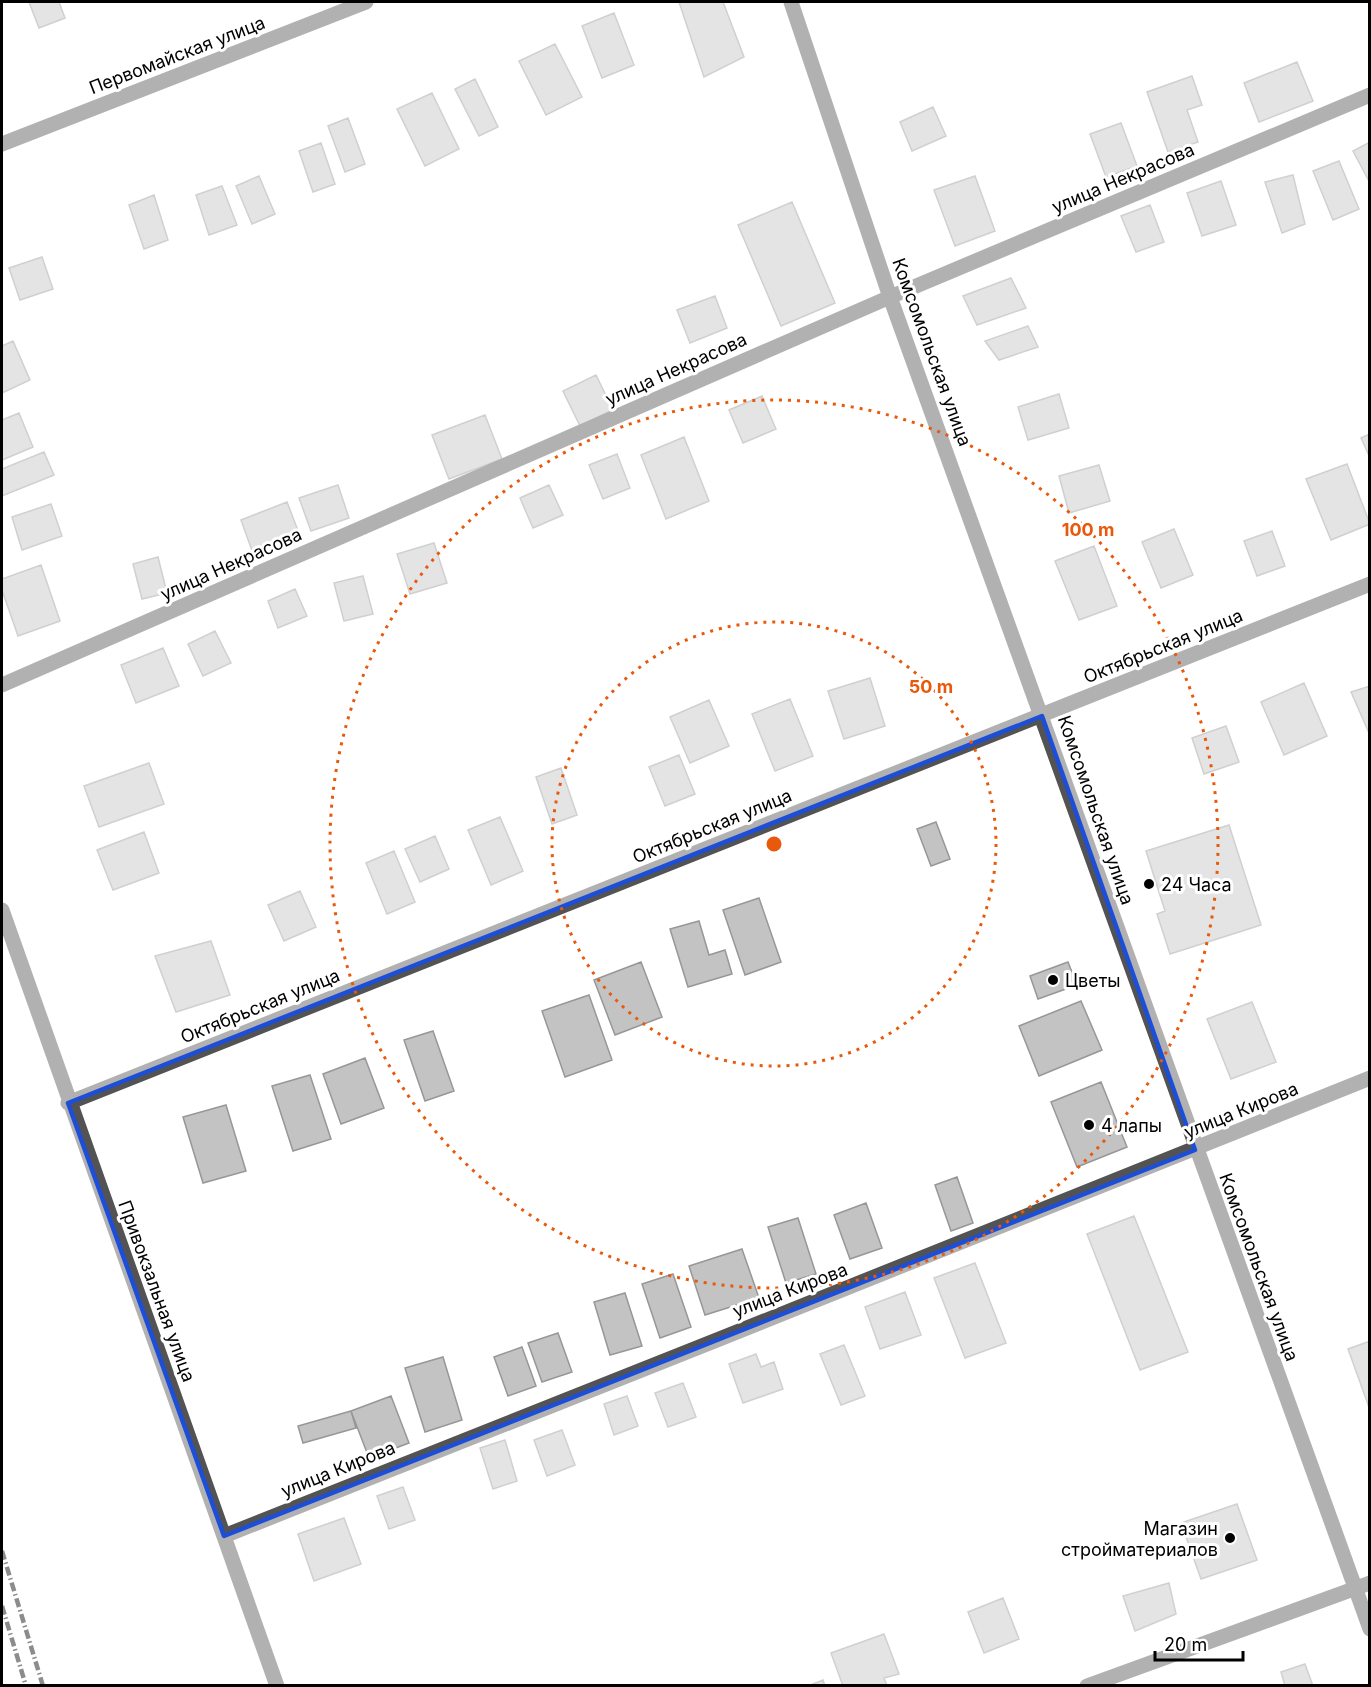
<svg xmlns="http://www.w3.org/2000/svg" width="1371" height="1687" font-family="Inter,sans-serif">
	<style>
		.building { fill: #c3c3c3; stroke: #979797; stroke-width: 1.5 }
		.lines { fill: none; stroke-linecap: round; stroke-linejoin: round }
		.minor { stroke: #535353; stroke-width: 15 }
		.rail { stroke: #000; stroke-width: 4.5; stroke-dasharray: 9 3 1.5 3; stroke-linecap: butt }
		.marked { fill: none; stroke: #1d4ed8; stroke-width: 4.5; stroke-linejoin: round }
		.ring { fill: none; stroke: #e8590c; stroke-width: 3; stroke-dasharray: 3 6 }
		.poi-dot { fill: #000; stroke: #fff; stroke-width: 2 }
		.labels { text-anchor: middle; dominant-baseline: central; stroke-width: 6; stroke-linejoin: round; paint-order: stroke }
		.street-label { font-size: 18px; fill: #000; stroke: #fff }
		.poi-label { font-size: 18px; fill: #000; stroke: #fff; text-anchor: start }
		.centre { fill: #e8590c; stroke: #fff; stroke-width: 3 }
		.ring-label { font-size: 18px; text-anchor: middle; font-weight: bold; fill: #e8590c; stroke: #fff; stroke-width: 6; stroke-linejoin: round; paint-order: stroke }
	</style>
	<rect width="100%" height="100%" fill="#fff"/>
	<path class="building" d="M29 2H59L65 18 39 28Z
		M679 2H723L744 57 704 77Z
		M614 13 634 65 602 78 582 26Z
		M555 44 582 97 546 115 519 61Z
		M1297 62 1313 101 1259 122 1244 83Z
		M1192 76 1202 105 1187 110 1198 142 1168 152 1147 92Z
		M475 79 498 127 479 136 455 89Z
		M432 93 459 149 425 166 397 109Z
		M933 107 946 136 912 151 900 122Z
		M348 118 365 164 345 172 328 126Z
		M1121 123 1137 166 1106 177 1090 134Z
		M1370 142V183L1353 151Z
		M321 143 335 184 313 192 299 151Z
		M1339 161 1359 209 1333 220 1313 171Z
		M1293 175 1305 224 1282 233 1265 182Z
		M259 176 275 214 252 224 236 186Z
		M975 176 995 231 955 246 934 190Z
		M1221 181 1236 225 1202 236 1187 193Z
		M222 186 237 225 209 235 196 195Z
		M154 195 168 240 144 249 129 205Z
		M792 202 835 303 781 326 738 225Z
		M1150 205 1164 242 1136 252 1121 216Z
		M42 257 53 289 20 300 9 268Z
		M1011 278 1026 308 977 325 963 296Z
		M715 296 727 328 690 343 677 310Z
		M1028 326 1038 347 999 360 985 341Z
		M13 341 30 380 2 393V346Z
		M596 375 613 410 580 426 563 391Z
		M1059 394 1069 428 1028 440 1018 407Z
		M762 396 776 429 743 443 729 410Z
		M19 413 33 447 2 460V420Z
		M485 415 502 459 449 479 432 435Z
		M1370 434V458L1361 438Z
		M684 437 709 501 666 519 641 455Z
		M44 452 54 475 2 496V469Z
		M617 454 630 488 603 499 589 465Z
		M1347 464 1370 524 1331 540 1306 479Z
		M1099 465 1110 501 1069 513 1059 476Z
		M338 485 349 518 311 531 299 498Z
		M549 485 563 515 533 528 520 498Z
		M287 502 302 541 255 559 241 520Z
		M51 504 62 536 22 550 12 517Z
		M1174 529 1193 575 1161 588 1142 542Z
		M1272 531 1285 566 1257 576 1244 541Z
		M434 543 447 583 410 594 397 554Z
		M1094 546 1117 606 1079 620 1055 561Z
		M158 557 167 593 142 599 133 564Z
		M41 565 60 621 18 636 2 590V579Z
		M363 576 373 614 344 621 334 583Z
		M295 589 307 616 278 628 268 601Z
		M215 631 231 663 203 676 188 644Z
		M163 648 179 686 136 703 121 665Z
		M870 678 885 726 844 739 828 691Z
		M1304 683 1327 736 1284 755 1261 702Z
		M1370 686V733H1369L1351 692Z
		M790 699 813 756 775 771 752 714Z
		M709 700 729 746 690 763 670 717Z
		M1226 726 1239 762 1204 774 1192 738Z
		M679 755 695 794 665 806 649 767Z
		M149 763 164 804 99 827 84 786Z
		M561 768 577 815 552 824 536 777Z
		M500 817 523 871 491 885 468 830Z
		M936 822 950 859 931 866 917 829Z
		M1229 825 1261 925 1170 954 1157 914 1165 911 1146 851Z
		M144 832 159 873 113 890 97 850Z
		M435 836 449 869 420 882 405 849Z
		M394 851 415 902 387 914 366 863Z
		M300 891 316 927 284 941 268 905Z
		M759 898 781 962 745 975 723 910Z
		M699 921 709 955 725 950 732 974 688 987 670 929Z
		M211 941 230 995 176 1012 155 956Z
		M641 962 662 1017 615 1035 594 980Z
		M1068 962 1077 985 1038 999 1030 976Z
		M589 995 612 1060 565 1077 542 1011Z
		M1081 1001 1102 1050 1039 1076 1019 1026Z
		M1252 1002 1276 1062 1231 1079 1207 1019Z
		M433 1031 454 1091 425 1101 404 1040Z
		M365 1058 384 1108 341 1124 323 1074Z
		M310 1075 331 1139 293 1151 272 1086Z
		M1101 1082 1127 1147 1077 1167 1051 1102Z
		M226 1105 246 1171 203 1183 183 1117Z
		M957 1177 973 1223 951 1231 935 1185Z
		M866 1203 882 1248 850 1259 834 1215Z
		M1134 1216 1188 1352 1140 1370 1087 1234Z
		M798 1218 816 1274 786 1283 768 1227Z
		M742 1249 759 1298 705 1315 689 1266Z
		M975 1263 1006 1343 965 1358 934 1278Z
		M673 1274 691 1327 660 1338 642 1284Z
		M905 1292 921 1335 880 1349 865 1307Z
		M625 1293 642 1346 610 1355 594 1302Z
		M558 1333 572 1372 542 1382 528 1343Z
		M1370 1341V1410L1348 1349Z
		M844 1345 865 1396 841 1405 820 1354Z
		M522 1347 536 1386 508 1396 494 1357Z
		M756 1354 761 1367 774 1362 783 1389 743 1403 729 1364Z
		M443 1357 462 1420 425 1432 405 1368Z
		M683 1383 696 1417 668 1427 655 1393Z
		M391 1396 409 1443 369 1458 351 1411Z
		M627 1396 638 1426 614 1435 604 1404Z
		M351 1411 356 1428 303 1443 298 1426Z
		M562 1430 575 1465 547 1476 534 1440Z
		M505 1440 517 1481 493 1489 480 1448Z
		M403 1487 415 1520 389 1529 377 1496Z
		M1237 1504 1257 1560 1201 1579 1181 1523Z
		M344 1518 361 1564 314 1581 298 1534Z
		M1169 1583 1176 1614 1135 1631 1123 1596Z
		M1003 1598 1019 1639 984 1653 968 1612Z
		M884 1634 899 1674 884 1678 887 1686H843L831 1653Z
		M1305 1664 1313 1686H1285L1281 1672Z
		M823 1680 825 1686H808Z"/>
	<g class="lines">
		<path class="minor" d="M791 2 890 297 1370 1629
			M2 144 366 2
			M2 685 890 297 1370 95
			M2 910 277 1686
			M68 1103 1370 584
			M224 1536C606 1383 989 1234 1370 1078
			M1087 1686 1370 1583"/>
		<path class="rail" d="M2 1551 43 1686
			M2 1606 26 1686"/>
	</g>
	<path d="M0 0H1371V1687H0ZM1042 716 1195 1150 224 1536 68 1103Z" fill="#fff" fill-opacity=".55" fill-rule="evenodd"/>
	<path class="marked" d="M1042 716 1195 1150 224 1536 68 1103Z"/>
	<g class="ring">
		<circle cx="774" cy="844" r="222"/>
		<circle cx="774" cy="844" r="444"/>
	</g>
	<g class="poi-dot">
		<circle cx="1149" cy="884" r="6"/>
		<circle cx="1053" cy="980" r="6"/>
		<circle cx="1089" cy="1125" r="6"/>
		<circle cx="1230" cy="1538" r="6"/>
	</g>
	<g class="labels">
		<g class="street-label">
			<text transform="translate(177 55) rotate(-21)">Первомайская улица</text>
			<text transform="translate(1123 178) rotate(-23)">улица Некрасова</text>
			<text transform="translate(932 352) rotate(70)">Комсомольская улица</text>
			<text transform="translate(676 369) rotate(-24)">улица Некрасова</text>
			<text transform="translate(231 564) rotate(-24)">улица Некрасова</text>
			<text transform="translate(1163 646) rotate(-22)">Октябрьская улица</text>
			<text transform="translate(1096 810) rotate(71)">Комсомольская улица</text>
			<text transform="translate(712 826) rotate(-22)">Октябрьская улица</text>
			<text transform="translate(260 1006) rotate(-22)">Октябрьская улица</text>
			<text transform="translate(1241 1110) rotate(-22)">улица Кирова</text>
			<text transform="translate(1259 1267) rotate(70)">Комсомольская улица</text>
			<text transform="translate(790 1290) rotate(-21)">улица Кирова</text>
			<text transform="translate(157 1291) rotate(70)">Привокзальная улица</text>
			<text transform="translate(338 1469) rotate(-22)">улица Кирова</text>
		</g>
		<g class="poi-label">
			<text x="1161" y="884">24 Часа</text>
			<text x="1065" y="980">Цветы</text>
			<text x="1101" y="1125">4 лапы</text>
			<text x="1218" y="1528" text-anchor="end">Магазин<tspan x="1218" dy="21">стройматериалов</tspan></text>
		</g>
	</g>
	<circle cx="774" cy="844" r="9" class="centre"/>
	<g class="ring-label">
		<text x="1088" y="536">100 m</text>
		<text x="931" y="693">50 m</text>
	</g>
	<rect width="1371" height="1687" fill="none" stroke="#000000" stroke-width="6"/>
	<path d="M1155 1651v9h88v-9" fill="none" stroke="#000000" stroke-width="3"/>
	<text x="1164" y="1651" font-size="18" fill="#000000" stroke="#ffffff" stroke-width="4.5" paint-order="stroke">20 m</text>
</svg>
